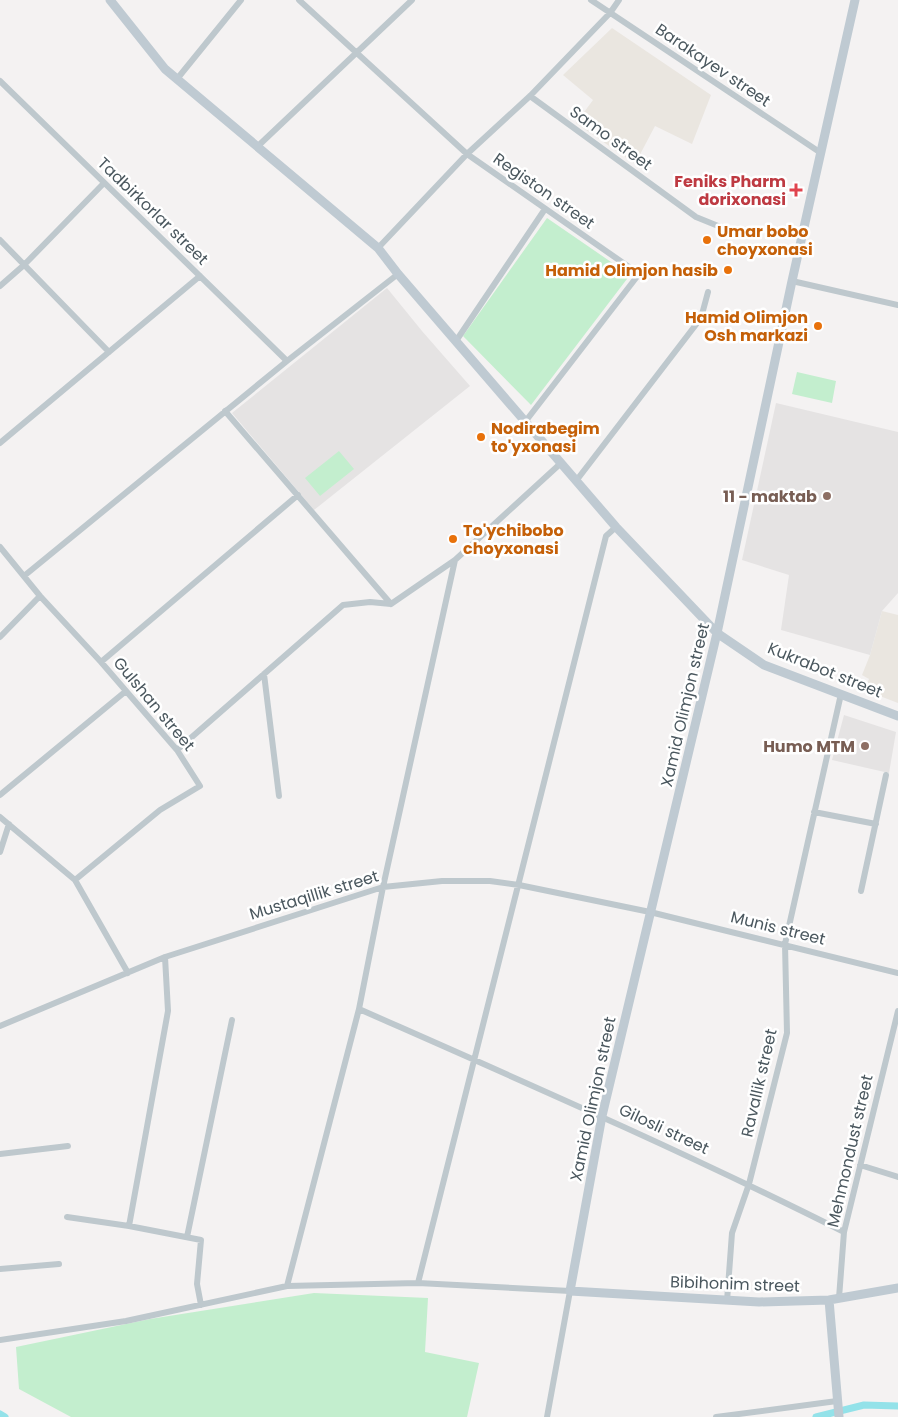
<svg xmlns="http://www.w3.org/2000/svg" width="898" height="1417" font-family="Poppins,sans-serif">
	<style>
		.commercial { fill: #eae6e0 }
		.education { fill: #e5e3e3 }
		.green { fill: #c3eece }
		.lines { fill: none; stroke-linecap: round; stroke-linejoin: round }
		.canal { stroke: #93e2e9; stroke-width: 7 }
		.street { stroke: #bec8cd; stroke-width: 6 }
		.secondary { stroke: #bfcad2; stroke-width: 9 }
		.health-dot { fill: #e0444e; stroke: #fff; stroke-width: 2 }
		.food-dot { fill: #e8710a; stroke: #fff; stroke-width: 2 }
		.education-dot { fill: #8d6e63; stroke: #fff; stroke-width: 2 }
		.labels { text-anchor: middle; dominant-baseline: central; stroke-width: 5; stroke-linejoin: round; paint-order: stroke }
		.street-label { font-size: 16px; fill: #4a575e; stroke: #fff }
		.health-label { font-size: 16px; font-weight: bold; fill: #be3a42; stroke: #fff; text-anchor: end }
		.food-label { font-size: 16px; font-weight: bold; fill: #c56008; stroke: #fff; text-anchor: start }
		.education-label { font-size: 16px; font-weight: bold; fill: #785e54; stroke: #fff; text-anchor: end }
	</style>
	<rect width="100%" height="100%" fill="#f4f2f2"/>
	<path class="commercial" d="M612 28 711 95 692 144 655 126 635 164 576 123 593 100 563 75Z
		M882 611 898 615V703L864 690 869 679 862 675 870 655Z"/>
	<path class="education" d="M387 288 422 331 470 386 314 510 232 413Z
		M776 403 898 432V593L882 611 870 655 781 630 789 575 742 560Z
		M844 715 896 732 889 773 832 760Z"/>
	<path class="green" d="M547 218 630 275 531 405 463 336Z
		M797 372 836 381 832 403 792 394Z
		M339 451 354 469 320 496 305 478Z
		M314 1293 428 1298 425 1352 479 1363 467 1417H71L19 1389 16 1347 150 1319Z"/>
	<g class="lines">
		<path class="canal" d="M0 1414 5 1417
			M816 1417 864 1405 898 1406"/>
		<path class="street" d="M299 0 467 154 639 274 525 422
			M591 0 821 153
			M177 79 241 0
			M0 81 287 361
			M530 96 696 217 728 230
			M258 146 412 0
			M0 240 109 352
			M378 248 467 154 530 96 610 13 619 0
			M792 281 898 305
			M0 286 24 265 104 183
			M456 341 545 209
			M225 411 391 604
			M0 443 200 276
			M576 481 701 318 708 292
			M0 547 40 596 101 662 177 750 200 786 160 810 75 880
			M24 576 287 361 398 274
			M0 637 40 596
			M101 662 298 495
			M264 674 279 796
			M177 750 343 605 370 602 391 604 455 560
			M0 795 126 691
			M814 812 876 824
			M0 817 75 880 128 973
			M0 852 9 824
			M861 891 886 775
			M359 1009C522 1081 685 1152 844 1232
			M0 1026 165 957 383 887 442 881H490L519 885 650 912 898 973
			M0 1154 68 1146
			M860 1165 898 1177
			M67 1217 129 1226 201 1240 197 1284 201 1305
			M129 1226 168 1011 165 957
			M187 1237 232 1020
			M0 1269 59 1264
			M418 1283 606 536 616 527
			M287 1286 359 1009 383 887 455 560 560 464
			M839 1298 844 1232 898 1011
			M727 1301 732 1233 749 1184 787 1033 785 944 841 694
			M0 1340 126 1321 287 1286 418 1283 570 1291 547 1417
			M716 1417 837 1401"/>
		<path class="secondary" d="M110 0 165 69 378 248 398 274 616 527 717 633 764 665 898 716
			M855 0 792 281 717 633 602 1116 570 1291 759 1302 829 1300 898 1288
			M829 1300 839 1417"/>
	</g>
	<path class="health-dot" d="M793.5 182.5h5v5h5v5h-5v5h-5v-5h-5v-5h5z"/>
	<g class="food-dot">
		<circle cx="707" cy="240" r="5"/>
		<circle cx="728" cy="270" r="5"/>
		<circle cx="818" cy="326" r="5"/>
		<circle cx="481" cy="437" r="5"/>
		<circle cx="453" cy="539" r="5"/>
	</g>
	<g class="education-dot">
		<circle cx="827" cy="496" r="5"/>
		<circle cx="865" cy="746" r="5"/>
	</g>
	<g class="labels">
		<g class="street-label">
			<text transform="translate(713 65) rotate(34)">Barakayev street</text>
			<text transform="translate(611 138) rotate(36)">Samo street</text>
			<text transform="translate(544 191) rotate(35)">Registon street</text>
			<text transform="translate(153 211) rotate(44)">Tadbirkorlar street</text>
			<text transform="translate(825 670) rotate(22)">Kukrabot street</text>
			<text transform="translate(154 704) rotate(50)">Gulshan street</text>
			<text transform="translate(685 705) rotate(-77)">Xamid Olimjon street</text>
			<text transform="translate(314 895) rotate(-17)">Mustaqillik street</text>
			<text transform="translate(778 928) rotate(14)">Munis street</text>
			<text transform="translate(759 1083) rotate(-77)">Ravallik street</text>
			<text transform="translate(593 1099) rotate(-78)">Xamid Olimjon street</text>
			<text transform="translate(664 1129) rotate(25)">Gilosli street</text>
			<text transform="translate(850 1151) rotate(-77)">Mehmondust street</text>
			<text transform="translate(735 1284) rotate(2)">Bibihonim street</text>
		</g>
		<g class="health-label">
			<text x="786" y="181">Feniks Pharm<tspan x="786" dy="18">dorixonasi</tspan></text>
		</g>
		<g class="food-label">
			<text x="717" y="231">Umar bobo<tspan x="717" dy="18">choyxonasi</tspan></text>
			<text x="718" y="270" text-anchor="end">Hamid Olimjon hasib</text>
			<text x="808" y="317" text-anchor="end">Hamid Olimjon<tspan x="808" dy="18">Osh markazi</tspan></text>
			<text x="491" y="428">Nodirabegim<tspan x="491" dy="18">to'yxonasi</tspan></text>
			<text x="463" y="530">To'ychibobo<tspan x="463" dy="18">choyxonasi</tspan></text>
		</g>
		<g class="education-label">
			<text x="817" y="496">11 - maktab</text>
			<text x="855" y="746">Humo MTM</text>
		</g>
	</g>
</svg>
